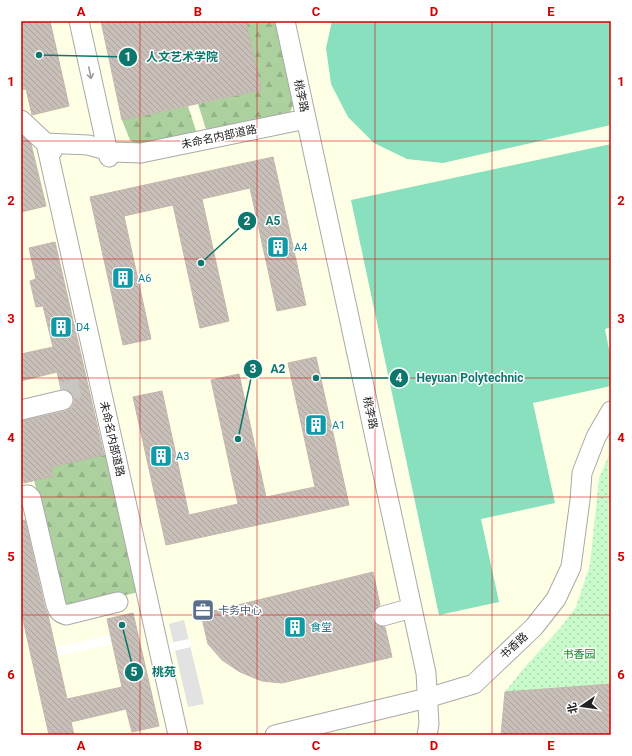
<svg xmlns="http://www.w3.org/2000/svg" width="632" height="756" font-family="Roboto,'Noto Sans SC',sans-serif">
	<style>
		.education { fill: #ffffe5 }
		.forest { fill: url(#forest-firs) }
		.park { fill: url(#park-dots) }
		.pitch { fill: #88e0be }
		.parking { fill: #e2e2e2 }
		.pier { fill: #fff }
		.building { fill: url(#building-back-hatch); stroke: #c4b6ab }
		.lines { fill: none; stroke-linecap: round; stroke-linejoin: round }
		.minor-tunnel { stroke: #c8c6c1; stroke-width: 19; stroke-dasharray: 19 10; stroke-linecap: butt }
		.minor-casing { stroke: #a9a9a9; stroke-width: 21 }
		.minor { stroke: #fff; stroke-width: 19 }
		.oneway { stroke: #9c9c9c }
		.grid { fill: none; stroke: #d40000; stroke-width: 1; stroke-opacity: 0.55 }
		.labels { text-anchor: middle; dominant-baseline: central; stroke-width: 3; stroke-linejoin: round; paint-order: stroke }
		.street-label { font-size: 11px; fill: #222; stroke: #fff }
		.culture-label { font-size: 11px; fill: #0d838f; stroke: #fff; text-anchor: start }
		.service-label { font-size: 11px; fill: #4e5e75; stroke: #fff; text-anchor: start }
		.park-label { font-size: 11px; fill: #0c8416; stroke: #fff }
		.leader { fill: none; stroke: #0f766e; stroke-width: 1.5 }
		.callout-dot { fill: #0f766e; stroke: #fff; stroke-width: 1.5 }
		.mark-label { font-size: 12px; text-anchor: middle; font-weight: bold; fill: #fff }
		.callout-label { font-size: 12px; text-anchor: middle; font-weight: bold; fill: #0f766e; stroke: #fff; stroke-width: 3; stroke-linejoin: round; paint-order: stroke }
		.neatline { fill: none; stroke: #d40000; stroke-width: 1.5 }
		.grid-label { font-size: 13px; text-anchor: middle; font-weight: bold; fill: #d40000 }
	</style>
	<defs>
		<pattern id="forest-firs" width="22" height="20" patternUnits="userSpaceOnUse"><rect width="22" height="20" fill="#add19e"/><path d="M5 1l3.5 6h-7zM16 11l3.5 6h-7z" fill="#95b388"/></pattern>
		<pattern id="park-dots" width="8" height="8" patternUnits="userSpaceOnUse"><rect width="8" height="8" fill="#c8facc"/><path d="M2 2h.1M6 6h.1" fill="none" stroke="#acd6af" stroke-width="1.8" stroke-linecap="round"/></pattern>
		<pattern id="building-back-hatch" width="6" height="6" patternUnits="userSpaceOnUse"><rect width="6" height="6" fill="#c7bfb8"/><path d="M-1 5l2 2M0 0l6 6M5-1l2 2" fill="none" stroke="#aba49e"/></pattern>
	</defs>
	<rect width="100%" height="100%" fill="#f2efe9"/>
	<path class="education" d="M21 21H611V735H21Z"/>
	<path class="forest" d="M246 21H275L293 105 290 113 208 132 206 129 198 104 261 90Z
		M188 106 197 134 137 145 130 140 122 120Z
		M107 454 139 592 65 609 34 480 51 467Z"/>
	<path class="park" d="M611 450V684L505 692 524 668 561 627 576 607 590 565 599 478Z"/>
	<path class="pitch" d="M332 21H611V125L443 163 407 159 374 143 348 117 331 84 326 48Z
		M611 144V327L605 329 611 359V386L533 403 555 503 481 519 499 602 439 615 351 200Z"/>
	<path class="parking" d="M184 620 204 704 188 707 169 624Z"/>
	<path class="pier" d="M110 635 112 644 58 656 56 647Z
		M189 639 191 647 152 656 150 647Z"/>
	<path class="building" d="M21 21H50L69 106 32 115 26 89 21 90Z
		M101 21H246L261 90 122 120Z
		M21 135 31 144 46 206 21 212Z
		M273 157 306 305 277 311 250 188 202 199 229 321 200 328 173 205 124 216 151 339 123 345 90 197Z
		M55 242 104 455 51 467 53 476 24 483 21 469V421L66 411 71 408 74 403V398L71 393 66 390 61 389 57 372 21 381V354L53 347 43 306 36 307 30 281 36 279 29 248Z
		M316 357 349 505 166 545 133 397 162 391 189 515 238 504 211 380 239 374 266 497 315 487 288 363Z
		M25 520 45 608 48 615 67 699 122 687 107 619 133 613 159 726 132 732 126 709 71 722 74 735H49L21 611V521Z
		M373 572 380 605 375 609 372 613V619L376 624 380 626 385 627 392 657 282 683 262 681 240 672 222 660 208 644 201 614Z
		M611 684V735H501L505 692Z"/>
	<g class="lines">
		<path class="minor-tunnel" d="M61 392 88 386"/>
		<g class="minor-casing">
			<path id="minor" d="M79 21 109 157
				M285 21 426 673 429 724 427 735
				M21 120 53 150
				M21 410 63 400
				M21 496 28 495 31 498 56 605C58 611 60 613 66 615L118 602
				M383 616 412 608
				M178 735 46 143 88 145 114 152 141 153 306 119
				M275 735 427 698 474 684 534 627 556 599 571 567 580 500 582 473 596 437 611 411"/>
		</g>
		<use href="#minor" class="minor"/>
	</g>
	<defs><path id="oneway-shaft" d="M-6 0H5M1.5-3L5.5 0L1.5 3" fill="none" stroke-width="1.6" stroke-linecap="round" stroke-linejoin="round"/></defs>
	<use class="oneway" href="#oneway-shaft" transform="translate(90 73) rotate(78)"/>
	<path class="grid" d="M140 21V735M257 21V735M375 21V735M492 21V735M21 141H611M21 259H611M21 378H611M21 497H611M21 615H611"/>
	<defs>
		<g id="building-square" transform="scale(1.15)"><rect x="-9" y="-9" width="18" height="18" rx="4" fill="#0f9aa8" stroke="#fff"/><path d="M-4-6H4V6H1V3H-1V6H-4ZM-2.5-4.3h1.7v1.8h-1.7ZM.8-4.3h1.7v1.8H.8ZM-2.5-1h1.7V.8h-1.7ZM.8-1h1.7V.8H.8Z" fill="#fff"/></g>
		<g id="office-square" transform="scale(1.15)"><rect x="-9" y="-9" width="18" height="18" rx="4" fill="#5c6f8a" stroke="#fff"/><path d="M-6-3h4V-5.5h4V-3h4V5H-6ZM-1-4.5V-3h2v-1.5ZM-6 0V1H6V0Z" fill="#fff"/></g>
	</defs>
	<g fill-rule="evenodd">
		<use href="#building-square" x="278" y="247"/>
		<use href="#building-square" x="123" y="278"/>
		<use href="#building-square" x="61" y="327"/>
		<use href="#building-square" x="316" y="425"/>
		<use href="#building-square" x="161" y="456"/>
		<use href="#office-square" x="203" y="610"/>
		<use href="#building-square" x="295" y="627"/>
	</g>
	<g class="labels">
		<g class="street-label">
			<text transform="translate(301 96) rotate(78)">桃李路</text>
			<text transform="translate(219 137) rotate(-12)">未命名内部道路</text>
			<text transform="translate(370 413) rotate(78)">桃李路</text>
			<text transform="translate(112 439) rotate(77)">未命名内部道路</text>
			<text transform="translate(514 646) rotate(-43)">书香路</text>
		</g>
		<g class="culture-label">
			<text x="294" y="247">A4</text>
			<text x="138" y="278">A6</text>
			<text x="76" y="327">D4</text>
			<text x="332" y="425">A1</text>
			<text x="176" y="456">A3</text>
			<text x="310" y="627">食堂</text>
		</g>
		<g class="service-label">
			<text x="218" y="610">卡务中心</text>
		</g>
		<g class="park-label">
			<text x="579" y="654">书香园</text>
		</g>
	</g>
	<path class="leader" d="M39 55L128 57M201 263L247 221M238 439L253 369M316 378L399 378M122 625L134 672"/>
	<g class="callout-dot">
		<circle cx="39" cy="55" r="4"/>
		<circle cx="201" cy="263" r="4"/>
		<circle cx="238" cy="439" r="4"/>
		<circle cx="316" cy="378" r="4"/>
		<circle cx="122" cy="625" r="4"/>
		<circle cx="128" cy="57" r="10"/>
		<circle cx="247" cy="221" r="10"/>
		<circle cx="253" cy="369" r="10"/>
		<circle cx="399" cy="378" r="10"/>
		<circle cx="134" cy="672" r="10"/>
	</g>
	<g class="mark-label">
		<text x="128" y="61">1</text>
		<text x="247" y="225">2</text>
		<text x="253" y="373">3</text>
		<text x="399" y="382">4</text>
		<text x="134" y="676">5</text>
	</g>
	<g class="callout-label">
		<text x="182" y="61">人文艺术学院</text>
		<text x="273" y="225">A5</text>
		<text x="278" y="373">A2</text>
		<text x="470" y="382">Heyuan Polytechnic</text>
		<text x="164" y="676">桃苑</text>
	</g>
	<rect width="632" height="756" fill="none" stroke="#ffffff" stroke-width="44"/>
	<g transform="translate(582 706) rotate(257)" stroke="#ffffff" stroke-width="3" paint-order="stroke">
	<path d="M0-3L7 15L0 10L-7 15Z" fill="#222222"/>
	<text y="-6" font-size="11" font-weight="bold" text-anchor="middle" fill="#222222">北</text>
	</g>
	<rect x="22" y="22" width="588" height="712" class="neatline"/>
	<g class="grid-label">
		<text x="81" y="16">A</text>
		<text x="198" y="16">B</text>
		<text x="316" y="16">C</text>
		<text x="434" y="16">D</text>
		<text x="551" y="16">E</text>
		<text x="11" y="86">1</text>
		<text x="621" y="86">1</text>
		<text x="11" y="205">2</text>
		<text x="621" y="205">2</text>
		<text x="11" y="323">3</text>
		<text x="621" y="323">3</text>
		<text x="11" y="442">4</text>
		<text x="621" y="442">4</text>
		<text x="11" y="561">5</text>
		<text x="621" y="561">5</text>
		<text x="11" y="679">6</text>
		<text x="621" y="679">6</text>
		<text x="81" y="750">A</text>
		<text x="198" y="750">B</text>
		<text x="316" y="750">C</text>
		<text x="434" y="750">D</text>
		<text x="551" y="750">E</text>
	</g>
</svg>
